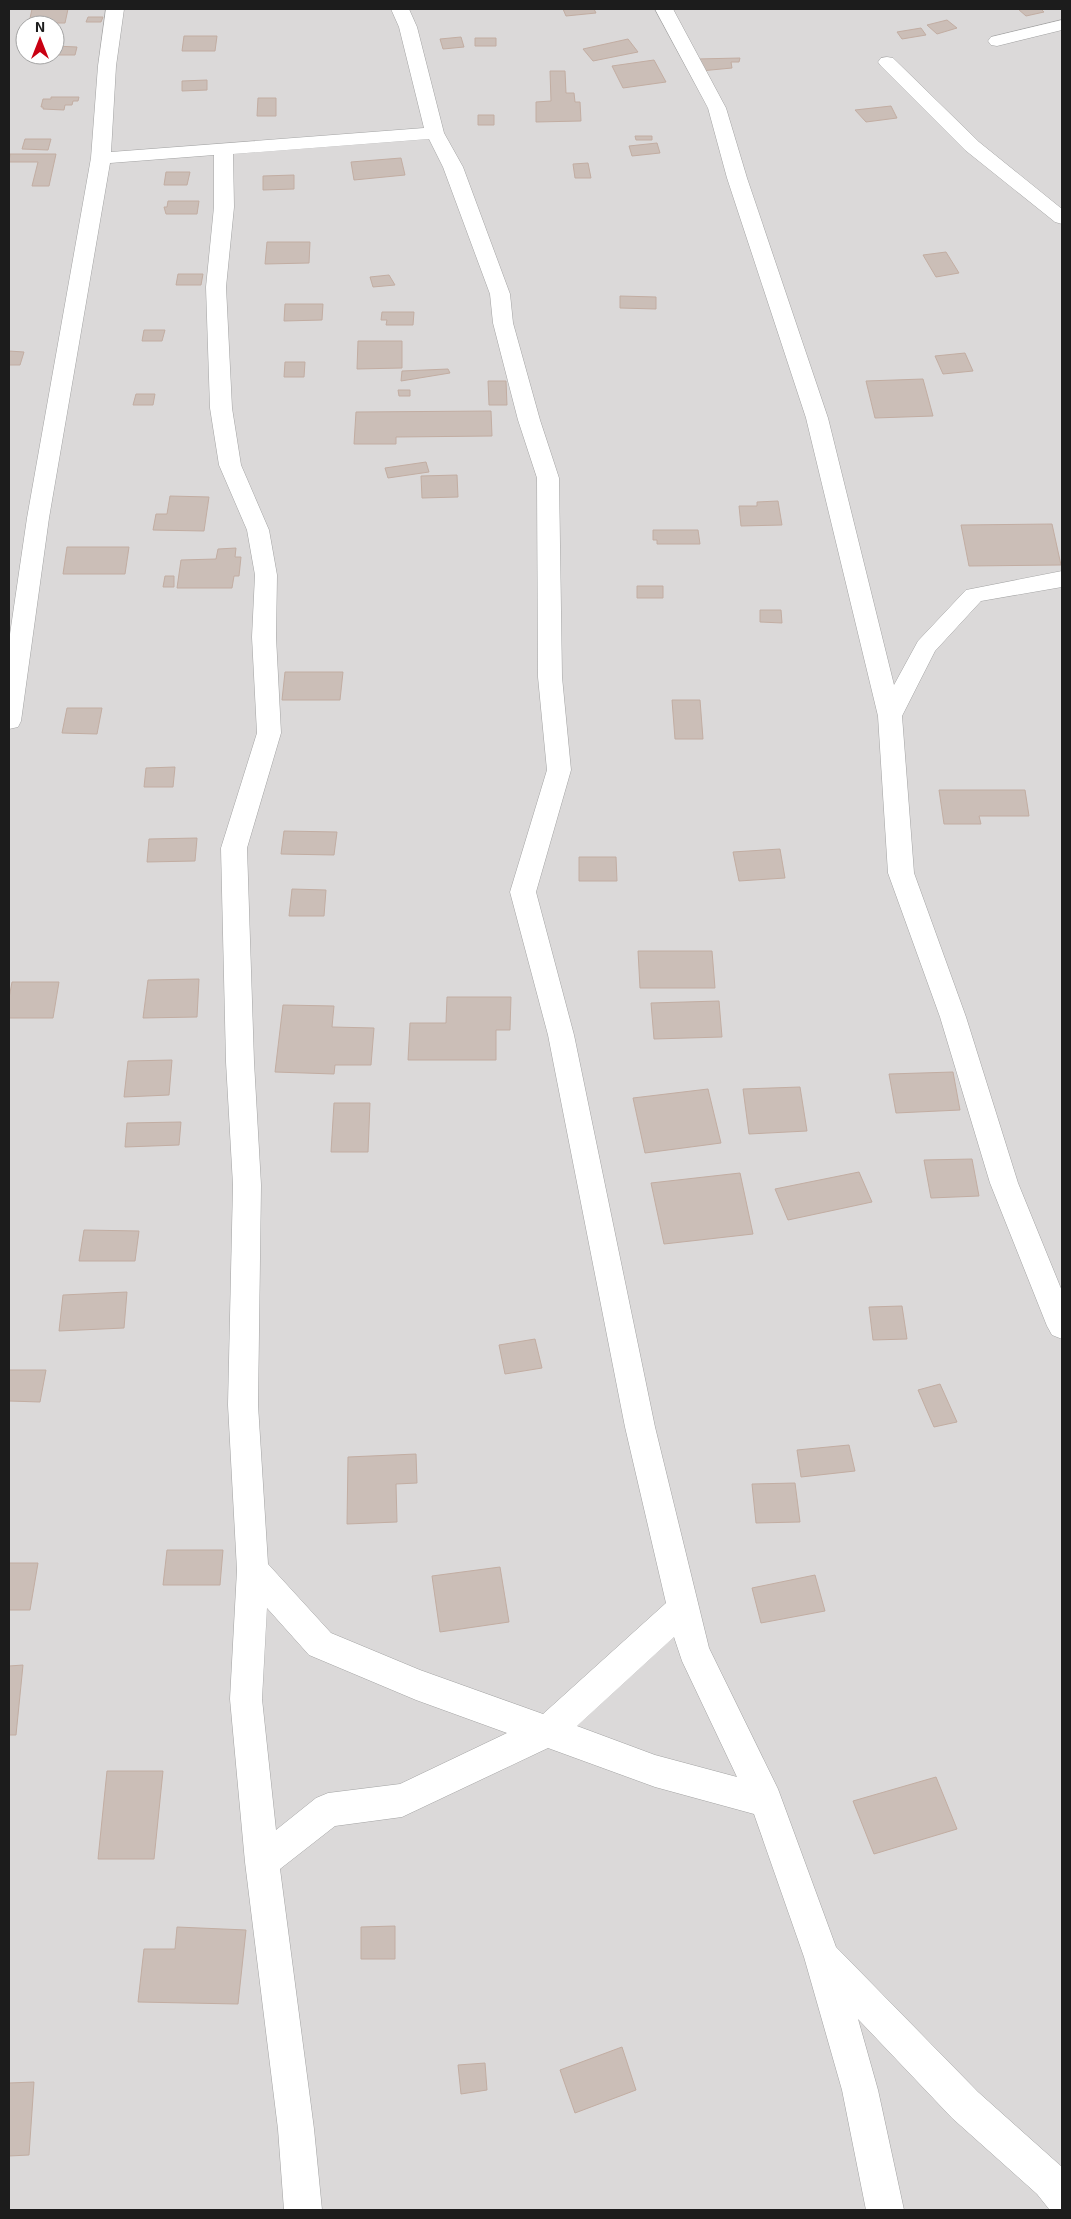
<svg xmlns="http://www.w3.org/2000/svg" width="1071" height="2219" font-family="'Exo 2',sans-serif">
	<style>
		.residential { fill: #dbd9d9; fill-rule: evenodd }
		.building { fill: #cbbeb7; stroke: #c2ada2 }
		.lines { fill: none; stroke-linecap: round; stroke-linejoin: round }
		.street-casing { stroke: #a3a3a3; stroke-width: 1 }
		.street { fill: #fff; fill-rule: evenodd }
	</style>
	<rect width="100%" height="100%" fill="#efe9e1"/>
	<path class="residential" d="M9 9H1062V2210H9ZM25 25H55V55H25Z"/>
	<path class="building" d="M32 9H68L65 23H29Z
		M563 9H594L596 13 566 16Z
		M1018 9H1041L1044 12 1026 16Z
		M88 17H103L101 22H86Z
		M947 20 957 28 937 34 927 25Z
		M921 28 926 35 902 39 897 32Z
		M184 36H217L215 51H182Z
		M461 37 464 47 443 49 440 39Z
		M475 38H496V46H475Z
		M628 39 638 52 593 61 583 49Z
		M55 46 77 47 75 55H55Z
		M740 58 739 62H731L732 68 700 71 697 59Z
		M654 60 666 82 623 88 612 66Z
		M550 71H565L566 93H574L575 102H580L581 121 536 122V102L551 101Z
		M207 80V90L182 91V81Z
		M51 97H79L78 101H73L72 105H65L64 110 43 109V107H41L43 99H51Z
		M258 98H276V116H257Z
		M891 106 897 118 866 122 855 110Z
		M478 115H494V125H478Z
		M635 136H652V140H636Z
		M25 139H51L48 150 22 149Z
		M657 143 660 153 632 156 629 146Z
		M10 154H56L49 186H32L38 162H9Z
		M401 158 405 175 354 180 351 162Z
		M588 163 591 178H575L573 164Z
		M166 172H190L187 185H164Z
		M294 175V189L263 190V176Z
		M168 201H199L197 214H166L164 207H167Z
		M267 242H310L309 263 265 264Z
		M946 252 959 273 936 277 923 255Z
		M178 274H203L201 285H176Z
		M389 275 395 285 373 287 370 277Z
		M620 296 656 297V309L620 308Z
		M285 304H323L322 320 284 321Z
		M382 312H414L413 325H386L387 320H381Z
		M144 330H165L162 341H142Z
		M358 341H402V368L357 369Z
		M9 351 24 352 20 365H9Z
		M965 353 973 371 943 374 935 356Z
		M285 362H305L304 377H284Z
		M448 369 450 373 401 381 402 371Z
		M923 379 933 416 875 418 866 381Z
		M488 381H506L507 405H489Z
		M398 390H410V396H399Z
		M136 394H155L153 405H133Z
		M491 411 492 436 396 437V444H354L356 412Z
		M426 462 429 472 388 478 385 468Z
		M457 475 458 497 422 498 421 476Z
		M170 496 209 497 204 531 153 530 156 514H167Z
		M778 501 782 525 741 526 739 506H757V502Z
		M1052 524 1061 565 969 566 961 525Z
		M653 530H698L700 544H657V540H653Z
		M67 547H129L125 574H63Z
		M236 548 235 557H241L239 576H234L232 588H177L181 560 216 559 218 549Z
		M165 576H174V587H163Z
		M637 586H663V598H637Z
		M760 610H781L782 623 760 622Z
		M285 672H343L340 700H282Z
		M672 700H700L703 739H675Z
		M67 708H102L97 734 62 733Z
		M175 767 173 787H144L146 768Z
		M939 790H1025L1029 816H979L981 824H944Z
		M284 831 337 832 334 855 281 854Z
		M197 838 195 861 147 862 149 839Z
		M780 849 785 878 739 881 733 852Z
		M579 857H616L617 881H579Z
		M292 889 326 890 324 916H289Z
		M638 951H712L715 988H640Z
		M199 979 197 1017 143 1018 148 980Z
		M12 982H59L53 1018H9V998Z
		M447 997H511L510 1030H496V1060H408L410 1023H446Z
		M719 1001 722 1037 654 1039 651 1003Z
		M283 1005 334 1006 332 1027 374 1028 371 1065H335L334 1074 275 1072Z
		M172 1060 169 1095 124 1097 128 1061Z
		M953 1072 960 1110 896 1113 889 1074Z
		M800 1087 807 1131 749 1134 743 1089Z
		M708 1089 721 1143 645 1153 633 1098Z
		M334 1103H370L368 1152H331Z
		M181 1122 179 1145 125 1147 127 1123Z
		M972 1159 979 1196 931 1198 924 1160Z
		M859 1172 872 1202 788 1220 775 1189Z
		M740 1173 753 1234 664 1244 651 1183Z
		M84 1230 139 1231 135 1261H79Z
		M127 1292 124 1328 59 1331 63 1295Z
		M902 1306 907 1339 873 1340 869 1307Z
		M535 1339 542 1368 505 1374 499 1345Z
		M9 1370H46L40 1402 9 1401Z
		M940 1384 957 1422 934 1427 918 1390Z
		M849 1445 855 1471 801 1477 797 1450Z
		M416 1454 417 1483 396 1484 397 1522 347 1524 348 1457Z
		M795 1483 800 1522 756 1523 752 1484Z
		M167 1550H223L220 1585H163Z
		M9 1563H38L30 1610H9Z
		M500 1567 509 1622 440 1632 432 1576Z
		M815 1575 825 1611 761 1623 752 1588Z
		M23 1665 16 1735H9V1666Z
		M107 1771H163L154 1859H98Z
		M936 1777 957 1829 874 1854 853 1801Z
		M395 1926V1959H361V1927Z
		M177 1927 246 1930 238 2004 138 2002 144 1949H175Z
		M622 2047 636 2090 575 2113 560 2070Z
		M485 2063 487 2090 461 2094 458 2065Z
		M34 2082 29 2155 9 2156V2083Z"/>
	<g class="lines">
		<g class="street-casing">
			<path id="street" d="M106 9H124L116 66 111 152 424 128 399 27 391 9H409L417 27 444 133 463 167 510 294 513 323 540 420 559 478 562 677 571 770 536 892 574 1035 655 1427 709 1648 778 1789 836 1947 978 2092 1062 2167V2210L1049 2209 1037 2194 952 2118 858 2019 878 2090 904 2210H866L842 2090 804 1957 754 1814 655 1787 548 1748 402 1817 335 1826 280 1869 314 2129 322 2210H284L278 2129 245 1862 230 1699 237 1570 228 1405 233 1185 226 1062 221 848 257 733 252 637 255 575 247 530 219 465 210 408 206 287 214 207V155L110 163 49 518 21 721 18 727 9 729V641L27 518 91 158 98 66ZM429 139 443 167 490 294 493 323 518 420 537 478 538 677 547 770 510 892 548 1035 625 1427 666 1603 543 1714 420 1670 331 1633 268 1564 258 1405 261 1185 254 1062 247 848 281 733 276 637 277 575 269 530 241 465 232 408 226 287 234 207 233 154ZM267 1608 309 1655 416 1700 507 1733 400 1784 328 1793 316 1798 276 1830 262 1699ZM674 1637 682 1661 737 1777 655 1755 577 1726Z
				M655 9H673L726 108 747 178 828 418 894 685 918 641 966 590 1062 571V587L981 601 935 651 902 716 914 873 966 1017 1018 1183 1062 1291V1339L1052 1335 1047 1326 990 1183 940 1017 888 873 878 716 806 418 727 178 708 108Z
				M1062 20V30L997 46 991 45 988 41 991 37Z
				M887 57 893 58 979 142 1062 209V224L1055 222 965 150 881 66 878 62 881 58Z"/>
		</g>
		<use href="#street" class="street"/>
	</g>
	<rect width="1071" height="2219" fill="none" stroke="#1c1c1c" stroke-width="20"/>
	<g transform="translate(40 40)"><circle r="24" fill="#ffffff" stroke="#a4a4a4"/>
	<path d="M0-4L9 19L0 12L-9 19Z" fill="#c90012"/>
	<text y="-8" font-size="14" font-weight="bold" text-anchor="middle" fill="#1c1c1c">N</text>
	</g>
</svg>
